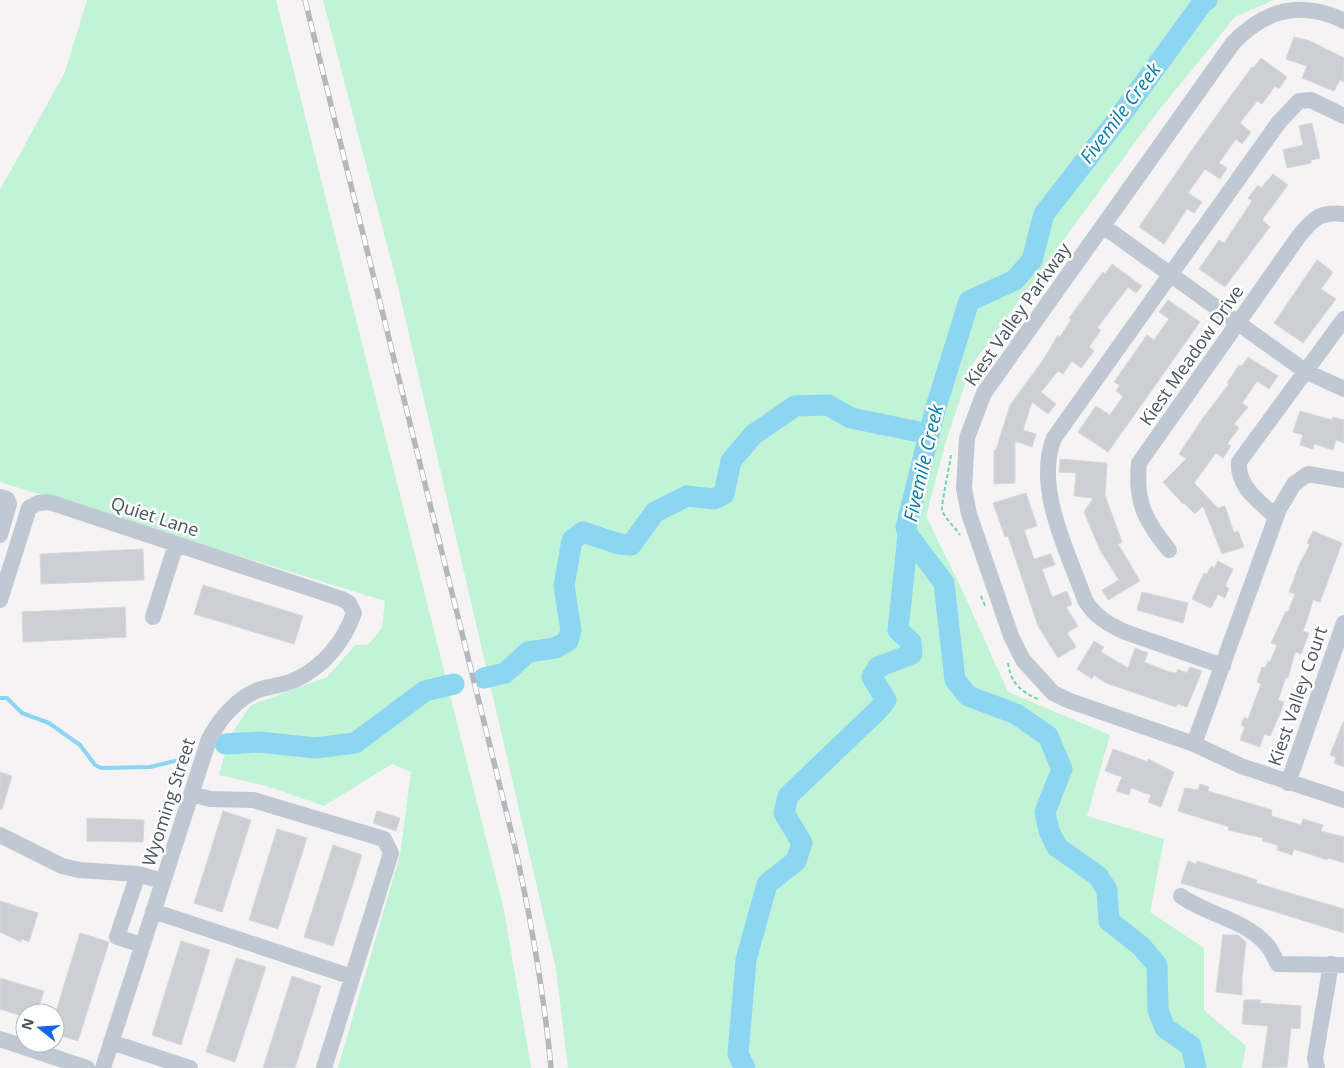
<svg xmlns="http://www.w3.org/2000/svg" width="1344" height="1068" font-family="'Open Sans',sans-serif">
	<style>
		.green { fill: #c1f3d7 }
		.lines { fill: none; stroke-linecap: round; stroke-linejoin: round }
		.stream { stroke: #8cd6f2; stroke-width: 4 }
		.river { stroke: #8cd6f2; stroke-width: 21 }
		.building { fill: #cdcfd5; stroke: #d7d8de }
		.path { stroke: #76d4ac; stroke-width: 2; stroke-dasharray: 4 2.5; stroke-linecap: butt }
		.minor { stroke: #c0c9d3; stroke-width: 16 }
		.rail-casing { stroke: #b5b7bd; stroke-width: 5.5 }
		.rail { stroke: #fff; stroke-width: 4; stroke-dasharray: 11; stroke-linecap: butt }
		.labels { text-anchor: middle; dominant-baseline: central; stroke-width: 5; stroke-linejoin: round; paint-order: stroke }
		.street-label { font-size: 18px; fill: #495562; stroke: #fff }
		.water-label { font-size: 19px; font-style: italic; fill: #057da9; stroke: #fff }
	</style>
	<rect width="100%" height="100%" fill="#f5f3f3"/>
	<path class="green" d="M87 0H276L504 910 531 1068H338L400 855 411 772 392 764 324 806 267 786 219 775 230 736 251 705 327 677 355 645H368L382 628 385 601 0 482V190L65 72Z
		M323 0H1274L1235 17 1155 115 971 366 946 441 926 516 964 594 1008 692 1110 735 1087 816 1164 839 1150 912 1204 948V1010L1246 1046 1242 1068H568L556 969 398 287Z"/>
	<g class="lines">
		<path class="stream" d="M0 698H7L22 713 49 723 80 745 95 765 101 768 150 767 179 760"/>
		<path class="river" d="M484 678 505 673 528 652 555 648 568 641 571 630 564 586 572 540 583 532 619 544 631 545 655 512 687 496 714 499 724 494 731 461 753 435 795 406 828 405 851 418 929 434
			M225 744 259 742 315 748 355 743 425 691 454 684
			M745 1068 738 1054 746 960 767 884 796 861 802 843 784 813 788 796 879 709 886 700 872 677 878 667 912 654 911 642 898 630 908 535
			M1196 1068 1191 1046 1165 1028 1158 1010 1157 965 1141 946 1109 921 1107 890 1098 876 1057 847 1049 831 1045 812 1062 769 1048 736 1016 714 968 696 955 680 944 583 908 535 906 527 936 407 969 301 1015 280 1032 260 1044 214 1121 115 1203 2 1207 0"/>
	</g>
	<path class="building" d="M1294 37 1310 41 1344 58V82L1340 80 1334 91 1302 78 1307 66 1286 59Z
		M1261 58 1287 77 1279 89 1275 86 1262 104 1257 101 1240 123 1251 132 1242 144 1236 139 1219 163 1227 168 1220 179 1205 169 1188 193 1202 202 1194 213 1187 209 1164 244 1139 227 1201 137 1252 67 1253 68Z
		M1312 123 1320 158 1311 160V163L1287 168 1283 150 1303 145 1299 126Z
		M1273 174 1288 185 1262 220 1270 227 1225 287 1199 269 1219 240 1224 243 1252 201 1248 198 1258 185 1261 188Z
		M1317 260 1333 272 1321 289 1336 299 1303 343 1274 323Z
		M1112 264 1142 286 1136 293 1128 287 1097 328 1101 330 1089 347 1094 351 1081 368 1072 361 1063 374 1058 371 1041 392 1056 404 1048 414 1032 402 1023 430 1036 434 1032 447 1015 441V483L994 484V450H996L1010 405 1043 360 1058 335 1060 337 1071 320 1069 318 1103 272 1105 274Z
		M1168 300 1200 322 1108 452 1078 432 1096 406 1110 415 1123 396 1116 391 1120 385 1114 382 1147 335 1154 340 1169 319 1159 312Z
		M1248 357 1278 376 1269 389 1257 381 1242 403 1248 407 1234 424 1239 428 1227 444 1231 446 1223 458 1216 453 1194 483 1218 508 1225 506 1234 533 1238 531 1244 547 1222 554 1203 506 1195 514 1184 503 1183 504 1163 482 1186 459 1179 454 1203 418 1229 384 1227 383 1239 365 1242 366Z
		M1300 411 1332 420 1333 417 1344 420V443L1336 440 1333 450 1314 444 1313 449 1300 445 1303 435 1293 432Z
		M1060 459 1107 463 1105 495 1122 542 1118 544 1140 581 1108 600 1102 590 1119 580 1100 550 1084 512 1093 498 1074 496 1076 473 1059 472Z
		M1026 493 1037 526 1024 530 1034 559 1051 554 1055 565 1042 569 1052 597 1067 591 1072 605 1066 607 1078 626 1067 633 1076 647 1058 658 1038 626 1008 536 1005 537 993 503Z
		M1313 531 1342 543 1320 602 1313 600 1309 614 1303 631 1309 633 1301 654 1295 652 1288 678 1286 677 1278 700 1284 702 1280 714 1270 736 1264 734 1260 747 1240 740 1245 727 1241 725 1244 717 1248 719 1261 684 1257 682 1262 667 1265 668 1268 661 1270 662 1277 645 1271 643 1286 611 1288 612 1295 594 1289 592 1299 565 1310 544 1307 543Z
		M143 549 144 580 41 584 40 554Z
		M1218 561 1233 569 1225 586 1229 588 1225 598 1218 594 1211 608 1192 599 1204 573 1207 574 1211 566 1214 568Z
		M203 585 303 616 294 644 194 614Z
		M1142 592 1188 603 1183 623 1137 610Z
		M125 607 126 637 23 642 22 612Z
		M1094 641 1104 647 1101 652 1128 668 1135 648 1148 653 1144 662 1169 672 1176 673 1178 669 1187 673 1190 667 1202 671 1187 707 1178 704 1176 707 1150 698 1106 683 1094 675 1092 679 1077 669Z
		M1343 722H1344V767L1334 763 1336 757 1330 755Z
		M1113 749 1148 762V759L1174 772 1161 807 1148 802 1151 795 1131 788 1129 795 1116 791 1122 777 1105 771Z
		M0 772 12 776 2 809H0Z
		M1200 784 1209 787 1208 791 1272 810 1271 816 1301 825 1303 819 1323 825 1321 831 1344 837V863L1328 858 1327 860 1294 849 1292 855 1277 850 1278 845 1262 841 1263 838 1228 830 1229 827 1178 811 1185 788 1198 790Z
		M223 811 251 820 222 912 194 903Z
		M377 811 400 818 396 831 373 823Z
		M87 818 144 820 143 842 87 841Z
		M277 829 307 838 278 929 249 920Z
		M333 845 362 855 333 946 304 937Z
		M1188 861 1196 864 1197 861 1257 880 1256 883 1344 909V933L1181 883Z
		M0 901 38 913 29 942 22 939 21 942 0 932Z
		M80 933 109 942 78 1041 55 1034V1015Z
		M1223 935H1238L1246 942 1242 979V995L1216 992Z
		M181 941 210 950 181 1045 152 1035Z
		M236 958 266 967 235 1062 206 1052Z
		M292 976 321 986 295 1068H263Z
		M0 978 44 991 37 1013H25V1017L0 1009Z
		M1244 1000H1261L1260 1003 1301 1006 1300 1029 1291 1028 1287 1067 1262 1068 1268 1026 1242 1024Z"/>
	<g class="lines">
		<path class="path" d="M974 382 983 370
			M951 455C950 463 941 505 942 510 945 519 955 527 960 535
			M981 596 986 608
			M1008 663C1011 684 1021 692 1040 700"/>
		<path class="minor" d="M1344 21C1302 0 1265 9 1233 43L984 393 967 438 964 489 969 514 1011 636 1023 660 1053 693 1070 701 1194 744 1241 766 1344 800
			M1103 226 1305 371 1344 389
			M0 497 7 499 9 504 0 535
			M1276 517C1259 501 1237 487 1239 462L1344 319
			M1169 550C1145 521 1135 502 1139 463L1299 236C1314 218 1320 211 1344 214
			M0 600 29 508 38 503 49 502 342 599 349 603 354 613C344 642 323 667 295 680 284 685 272 686 261 689 238 697 220 718 209 739L103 1068
			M153 617 176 544
			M1223 666 1125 632C1108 624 1095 617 1085 600 1068 552 1034 488 1054 438L1279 122 1299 101 1311 100 1344 116
			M1194 744 1279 509 1294 484 1308 474 1344 480
			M1288 783 1344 623
			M192 794 210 799 253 800 384 839 391 853 324 1068
			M0 835 62 866 79 870 138 874
			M1181 896C1207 915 1244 919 1266 944 1271 949 1274 957 1278 964L1344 965
			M153 911 352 977
			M142 945 117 937 138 874 162 881
			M0 1039 87 1068
			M111 1042 190 1068
			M1317 1068 1315 1058 1331 964"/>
		<g class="rail-casing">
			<path id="rail" d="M305 0 515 847C531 920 544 993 551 1068"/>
		</g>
		<use href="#rail" class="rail"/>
	</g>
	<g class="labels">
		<g class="street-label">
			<text transform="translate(1017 314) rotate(-55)">Kiest Valley Parkway</text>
			<text transform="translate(1191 355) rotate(-55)">Kiest Meadow Drive</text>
			<text transform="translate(155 516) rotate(18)">Quiet Lane</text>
			<text transform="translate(1297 696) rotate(-71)">Kiest Valley Court</text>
			<text transform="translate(168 802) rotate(-72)">Wyoming Street</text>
		</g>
		<g class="water-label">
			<text transform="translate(1120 113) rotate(-53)">Fivemile Creek</text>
			<text transform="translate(923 463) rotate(-77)">Fivemile Creek</text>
		</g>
	</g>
	<g transform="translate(40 1028) rotate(287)"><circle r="24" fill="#ffffff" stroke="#b6bbc0"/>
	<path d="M0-4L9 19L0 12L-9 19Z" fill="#1165f1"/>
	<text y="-8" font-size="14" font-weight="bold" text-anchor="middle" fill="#495562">N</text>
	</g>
</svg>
